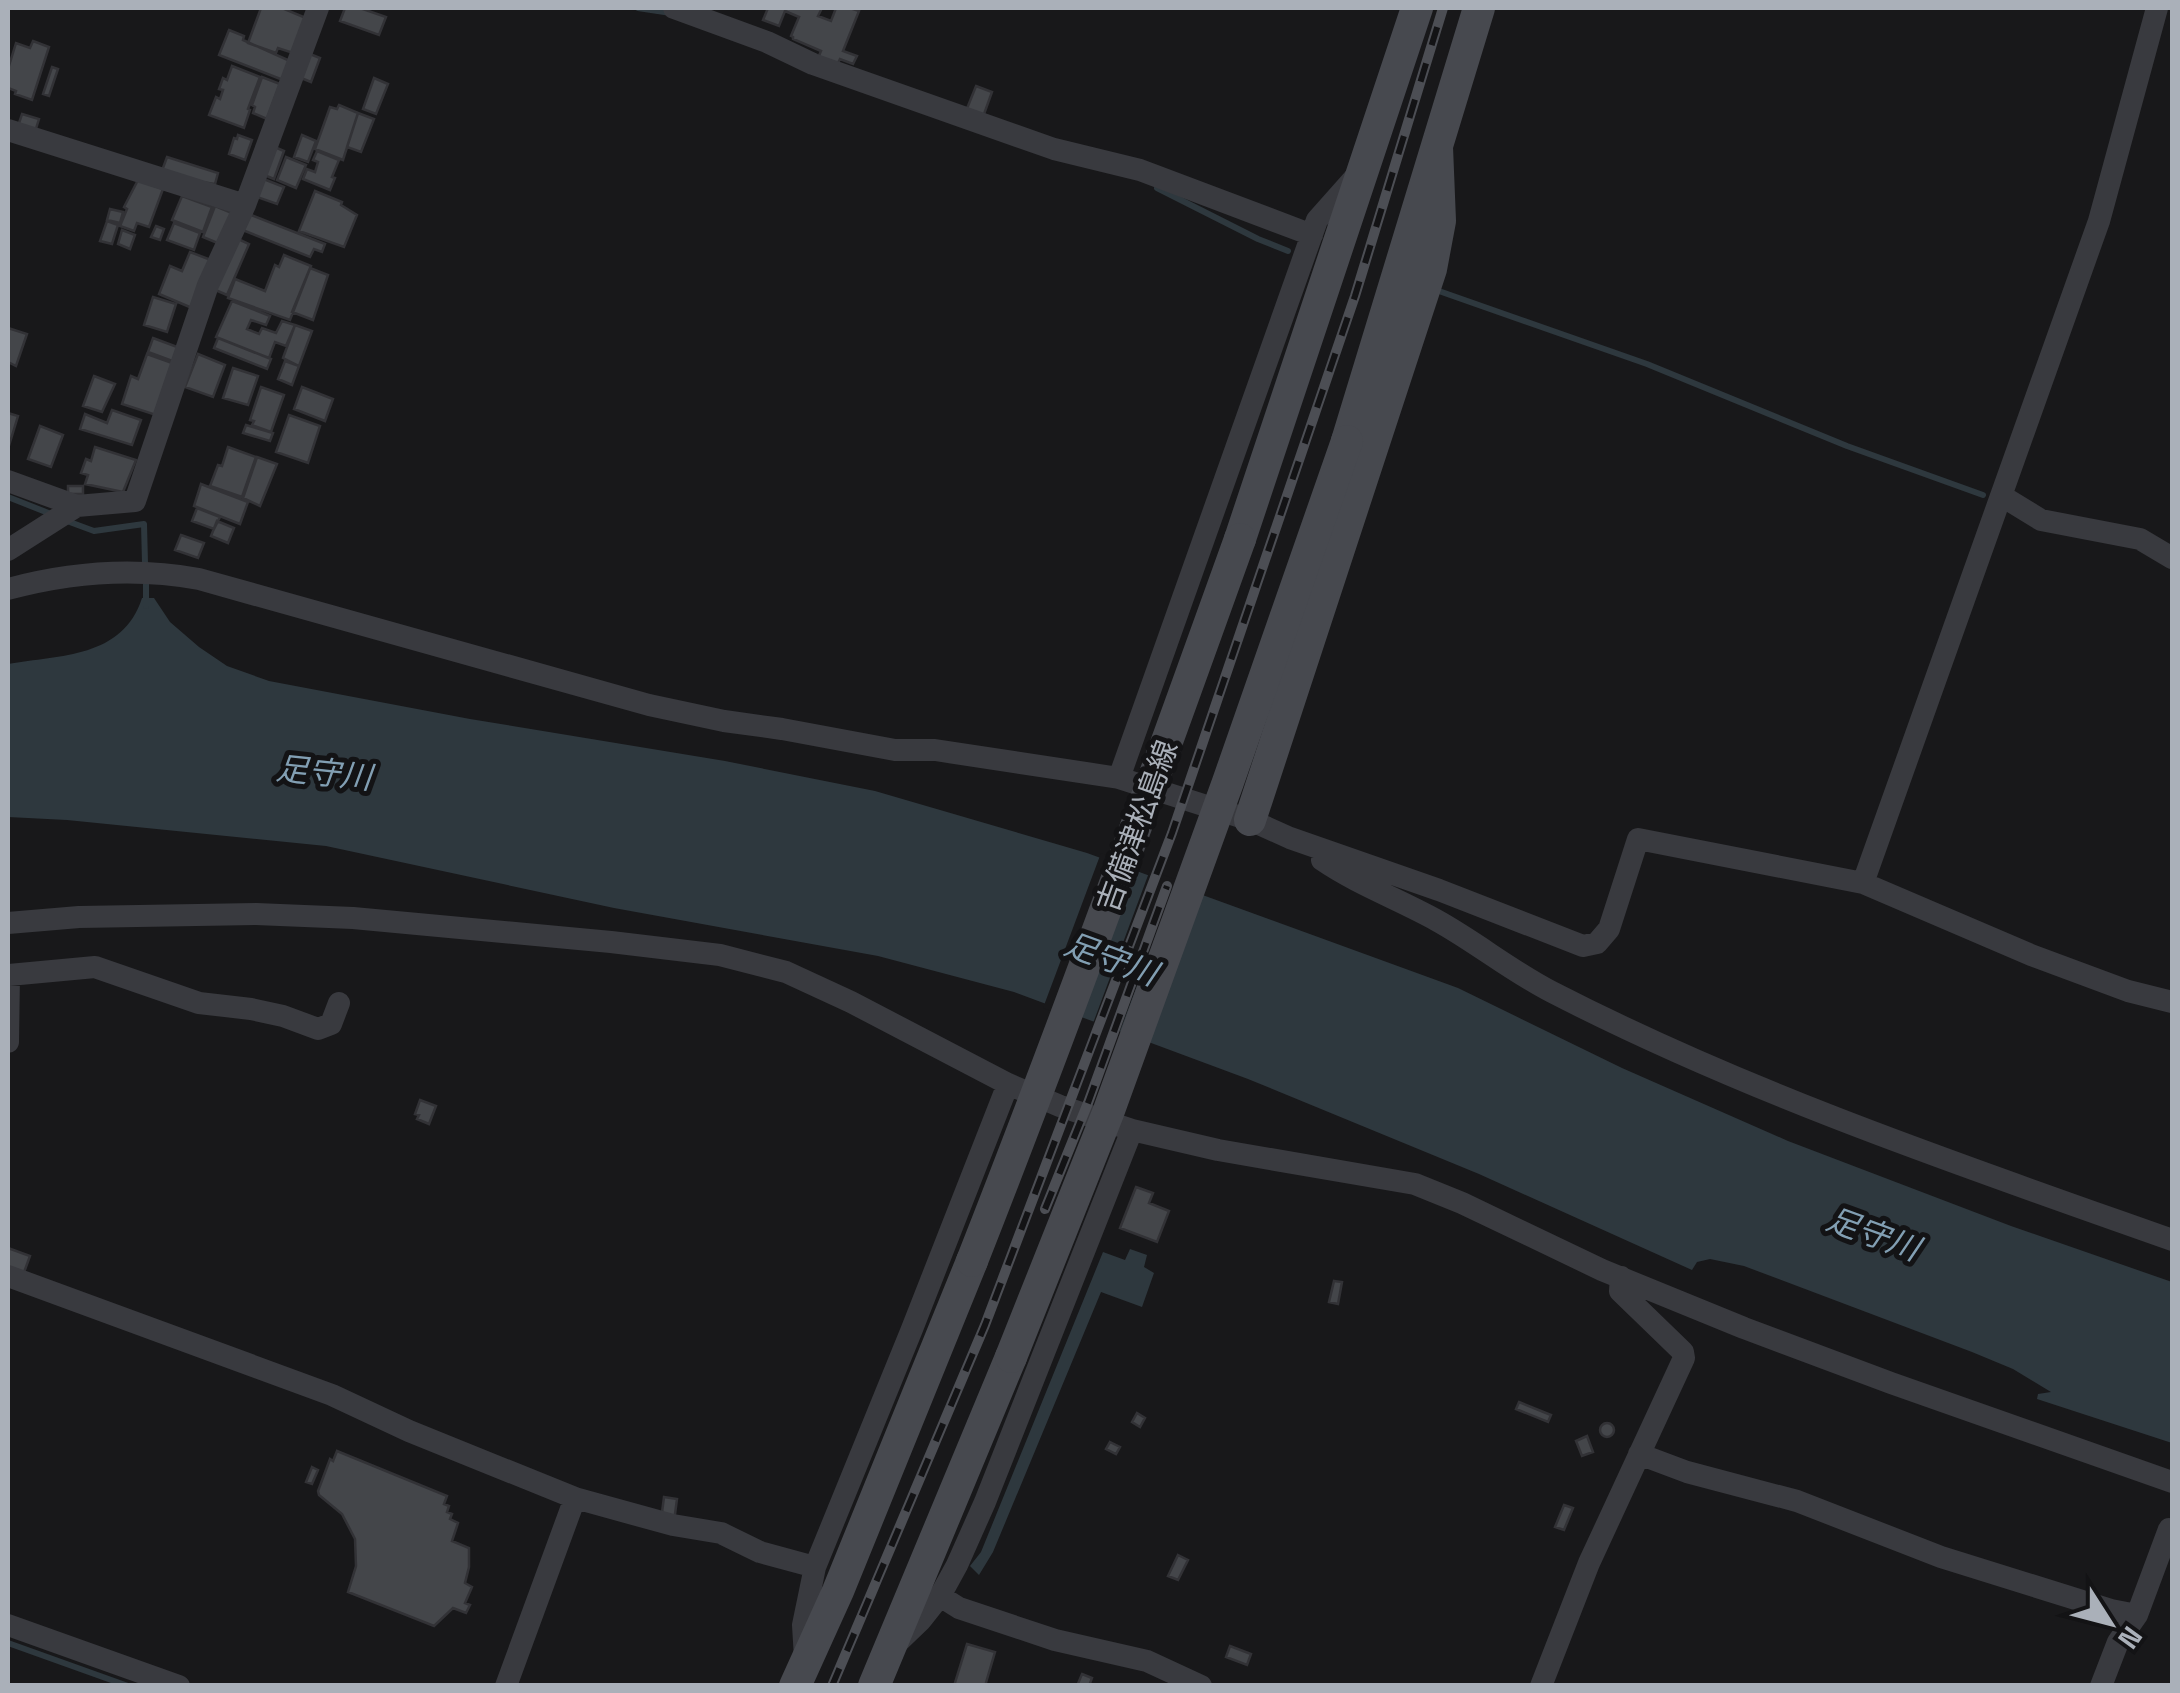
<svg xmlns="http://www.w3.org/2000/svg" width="2180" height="1693" font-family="'Space Grotesk','Noto Sans JP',sans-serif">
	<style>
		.water { fill: #2e383e }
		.pier { fill: #18181a }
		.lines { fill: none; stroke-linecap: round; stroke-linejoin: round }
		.stream { stroke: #2e383e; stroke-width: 6 }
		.building { fill: #44464a; stroke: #323236; stroke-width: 2.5 }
		.street { stroke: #393a3f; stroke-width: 22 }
		.secondary { stroke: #47494f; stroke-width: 32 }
		.rail-casing { stroke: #4c4e54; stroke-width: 10 }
		.rail { stroke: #131315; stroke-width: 6; stroke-dasharray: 19; stroke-linecap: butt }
		.secondary-bridge { stroke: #47494f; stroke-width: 32 }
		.labels { text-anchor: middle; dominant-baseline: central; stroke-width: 10; stroke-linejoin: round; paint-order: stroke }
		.street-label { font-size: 30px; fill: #aab0b9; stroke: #131315 }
		.water-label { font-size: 32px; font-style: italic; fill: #829fb3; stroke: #131315 }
	</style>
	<rect width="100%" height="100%" fill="#18181a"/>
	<path class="water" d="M142 598H154L170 622 199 647 227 666 269 681 470 719 725 761 875 791 1087 853 1458 988 1622 1068 1788 1141 2011 1226 2172 1282V1443L2037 1399 2038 1394 2051 1392 2013 1369 1972 1352 1744 1266 1710 1259 1697 1262 1692 1270 1479 1174 1248 1079 1014 992 878 956 614 908 326 846 67 820 8 817V664C60 655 123 658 142 598Z
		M1130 1249 1147 1255 1144 1267 1154 1273 1142 1307 1101 1292 993 1552 979 1575 970 1566 981 1552 1103 1252 1125 1260Z"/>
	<path class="pier" d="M1101 853 1136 865 1077 1021 1043 1008Z
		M1150 870 1177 880 1118 1036 1092 1026Z"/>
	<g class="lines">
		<path class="stream" d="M638 8 671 13
			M1157 188 1258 239 1288 251
			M1436 290 1647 364 1847 446 1983 495
			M8 497 51 514
			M67 521 94 531 144 524 145 563
			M146 606V583
			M8 1643 128 1686"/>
	</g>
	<path class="building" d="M261 8H284V9L306 18 293 53 278 48 276 53 248 43Z
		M345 8H360L386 17 379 35 340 21Z
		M768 8H822L818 16 831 21 836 8H850L859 11 843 51 857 56 853 64 840 59 837 65 818 58 821 51 793 39V37L791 36 799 17 785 11 779 26 763 20Z
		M229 30 244 36 243 40 290 61 283 80 219 55Z
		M33 41 49 47 32 100 15 94 16 91 8 88V69L16 43 30 48Z
		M305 52 320 58 311 82 296 76Z
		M232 66 260 77 248 109 250 110 244 128 209 115 216 97 220 99 223 90 219 89 223 78 227 80Z
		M52 67 58 69 49 96 43 94Z
		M262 77 280 84 267 119 253 113 255 107 252 105Z
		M374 78 388 84 376 114 363 109Z
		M976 86 992 92 983 117 966 111Z
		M339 105 358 113 343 160 315 149 330 107 337 109Z
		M358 113 374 119 361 152 347 147Z
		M22 114 39 119 34 135 17 129Z
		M238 135 252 140 245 160 229 154 234 138 237 139Z
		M302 135 316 141 308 162 294 157Z
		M270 145 284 151 274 179 259 173Z
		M317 151 339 160 332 177 335 178 330 190 303 179 307 169 315 172 318 162 313 160Z
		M167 157 218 173 215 184 160 176Z
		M286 157 306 165 296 188 277 180Z
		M261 178 284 187 277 204 254 196Z
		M138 180 163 189 149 227 137 223 134 231 120 226 127 209 124 207Z
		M315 191 342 202 341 205 357 215 344 247 299 231Z
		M182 196 212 207 203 232 172 220Z
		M215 206 232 213 220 244 203 237Z
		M110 209 123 212 120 223 107 220Z
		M246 213 325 244 322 252 314 249 310 257 240 229Z
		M107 221 118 225 112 244 100 241Z
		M174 223 200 233 194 250 167 240Z
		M156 226 164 229 160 240 151 237Z
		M122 230 135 235 130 249 118 244Z
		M236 238 249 244 227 295 213 289Z
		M190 252 211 260 192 308 159 294 170 266 182 271Z
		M284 255 311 266 290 320 228 298 235 279 265 291 275 265 279 267Z
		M310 268 328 275 313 320 292 312Z
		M153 297 176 304 167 332 144 325Z
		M232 301 270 316 266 325 251 320 247 329 259 334 262 328 276 333 282 321 295 325 286 346 275 342 269 358 216 337Z
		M295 325 312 331 299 366 283 358Z
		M8 328 27 334 16 366 8 362Z
		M153 338 180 348 175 362 148 352Z
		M218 338 271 359 267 369 214 348Z
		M147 354 175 364 156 415 122 404 131 376 138 379Z
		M198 354 225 365 213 397 185 387Z
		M285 361 299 366 292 385 278 379Z
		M233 368 258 376 248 405 223 398Z
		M94 376 115 384 102 412 83 406Z
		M261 387 284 395 271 432 252 425 254 421 250 420Z
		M302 387 333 399 325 421 294 409Z
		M112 410 141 420 132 445 80 429 85 414 107 423Z
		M8 413 18 416 8 449Z
		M289 415 320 426 308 463 276 452Z
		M246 425 273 433 270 441 243 433Z
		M40 426 63 435 51 467 28 459Z
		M95 447 136 460 123 492 85 484 88 475 81 473 86 459 91 461Z
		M228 447 256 457 242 497 210 486 218 465 222 466Z
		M257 457 277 464 260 506 243 498Z
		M201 484 248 502 240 524 194 506Z
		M68 486H83V494H68Z
		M197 508 220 517 214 529 192 521Z
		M217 521 234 528 228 543 211 536Z
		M181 535 204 543 198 558 175 550Z
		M420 1100 436 1106 429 1124 417 1119 419 1115 415 1114Z
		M1136 1187 1153 1193 1149 1203 1169 1211 1157 1242 1120 1228Z
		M8 1248 30 1256 22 1278 8 1274Z
		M1334 1281 1342 1282 1338 1304 1329 1302Z
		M1519 1402 1551 1415 1548 1422 1516 1409Z
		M1137 1413 1145 1418 1140 1427 1132 1422Z
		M1600 1430a7 7 0 1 1 14 0a7 7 0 1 1-14 0Z
		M1587 1436 1593 1452 1582 1456 1576 1441Z
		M1110 1442 1120 1447 1116 1454 1106 1449Z
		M337 1451 447 1496 444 1504 449 1506 447 1512 452 1514 450 1519 458 1523 452 1541 469 1548V1567L465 1583 472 1587 465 1603 470 1605 466 1613 453 1608 434 1626 348 1592 356 1566 355 1539 342 1514 319 1495 318 1491 330 1459 333 1461Z
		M312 1467 318 1470 312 1484 306 1482Z
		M664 1497 677 1499 674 1522 661 1520Z
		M1564 1505 1573 1508 1564 1530 1555 1527Z
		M1178 1555 1188 1560 1178 1580 1168 1576Z
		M967 1644 995 1652 985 1686H954Z
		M1230 1646 1251 1654 1247 1665 1226 1657Z
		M1082 1674 1092 1678 1089 1686H1077Z"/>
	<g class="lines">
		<path class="street" d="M674 8 767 42 813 64 1054 149 1140 170 1312 235
			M8 130 245 205
			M8 481 77 506
			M2002 496 2041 520 2140 539 2172 558
			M8 550 77 506 135 501 208 285 245 205 318 8
			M8 589C71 572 134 567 199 579L649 705 724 721 782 729 895 750H935L1119 778 1250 820 1290 838 1439 890 1583 946 1597 943 1609 929 1638 839 1863 883 2031 955 2128 991 2172 1002
			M1119 778 1317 220 1357 175
			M1322 860C1357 884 1398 899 1436 920 1476 942 1511 971 1552 992 1750 1094 1963 1166 2172 1240
			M1863 883 2099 221 2157 8
			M8 923 79 917 256 914 353 918 611 942 720 955 786 972 851 1002 1008 1084 1060 1106 1132 1130 1218 1150 1415 1184 1462 1203 1602 1270 1744 1328 1891 1383 2172 1482
			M8 1042 9 975 95 967 199 1003 251 1009 283 1016 318 1029 331 1024 339 1003
			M8 1276 332 1395 409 1431 575 1498 506 1686
			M1639 1454 1687 1472 1797 1501 1941 1557 2111 1610 2137 1615
			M575 1498 673 1525 721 1533 760 1552 815 1567
			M940 1596 959 1608 1055 1640 1147 1661 1201 1686
			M8 1625 179 1686
			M897 1643 921 1620 940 1596 957 1565 985 1502 1132 1130
			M805 1658 803 1625 815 1567 912 1329 1008 1084
			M1541 1686 1589 1563 1684 1358 1683 1352 1620 1291 1621 1277
			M2101 1686 2118 1642 2137 1615 2169 1529 2172 1530"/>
		<path class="secondary" d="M1347 441 1479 8
			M1240 539 1417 8
			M1250 820 1431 269 1440 221 1437 147
			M795 1686 838 1591 972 1261
			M874 1686 1011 1357"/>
		<g class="rail-casing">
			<path id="rail" d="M1045 1209 1088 1103 1167 886
				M832 1686 985 1325 1172 833 1355 296 1443 8"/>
		</g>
		<use href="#rail" class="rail"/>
		<path class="secondary-bridge" d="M972 1261C1066 1022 1153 781 1240 539
			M1011 1357 1108 1113 1228 782 1347 441"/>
	</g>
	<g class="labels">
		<g class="street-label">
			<text transform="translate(1137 826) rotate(-70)">吉備津松島線</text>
		</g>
		<g class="water-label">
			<text transform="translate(324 773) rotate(6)">足守川</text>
			<text transform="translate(1111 959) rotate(20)">足守川</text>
			<text transform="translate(1873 1234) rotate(20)">足守川</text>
		</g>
	</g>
	<rect width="2180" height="1693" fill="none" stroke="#aab0b9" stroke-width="20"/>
	<g transform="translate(2110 1623) rotate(126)" stroke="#131315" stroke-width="8" paint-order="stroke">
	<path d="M0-8L18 38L0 25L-18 38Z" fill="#aab0b9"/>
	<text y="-15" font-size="28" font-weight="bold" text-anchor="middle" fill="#aab0b9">N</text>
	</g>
</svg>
